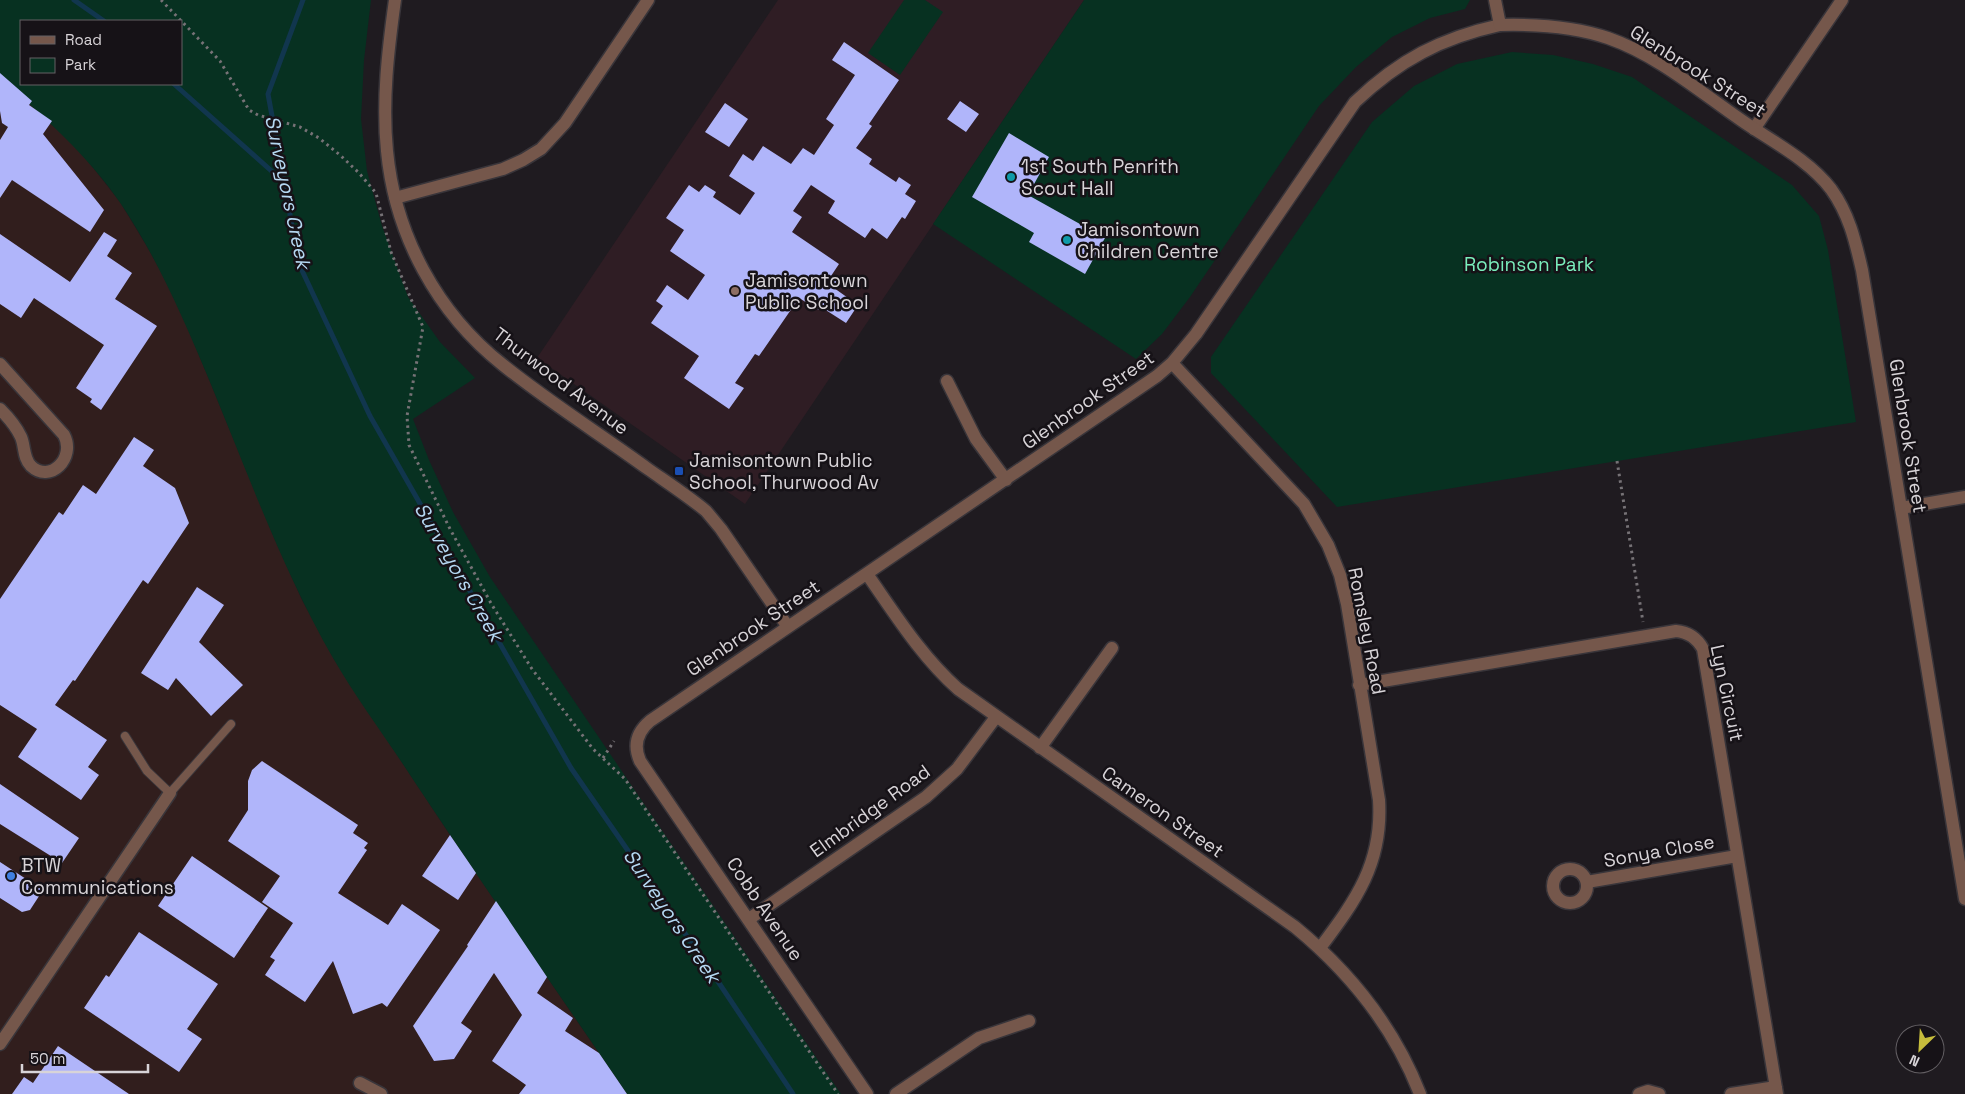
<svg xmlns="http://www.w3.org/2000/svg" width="1965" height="1094" font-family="'Space Grotesk',sans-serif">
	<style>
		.industrial { fill: #311e1d }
		.education { fill: #2f1d24 }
		.green { fill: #073121; fill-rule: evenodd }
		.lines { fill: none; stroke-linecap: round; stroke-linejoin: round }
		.stream { stroke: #11364e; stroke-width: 5 }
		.building { fill: #b0b5fa }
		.service-casing { stroke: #39353a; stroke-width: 10 }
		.minor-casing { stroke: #39353a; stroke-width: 15 }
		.tertiary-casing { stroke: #39353a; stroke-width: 15 }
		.path { stroke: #767276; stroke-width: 3; stroke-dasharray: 2.5 4; stroke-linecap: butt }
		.service { stroke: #75574b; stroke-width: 8 }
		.minor { stroke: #75574b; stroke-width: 12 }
		.tertiary { stroke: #75574b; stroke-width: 12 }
		.culture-dot { fill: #0f9aa8; stroke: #161217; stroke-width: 2 }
		.education-dot { fill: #8d6e63; stroke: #161217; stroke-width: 2 }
		.transit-dot { fill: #1a4fb4; stroke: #161217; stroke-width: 2 }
		.shop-dot { fill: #3f7fe0; stroke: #161217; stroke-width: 2 }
		.labels { text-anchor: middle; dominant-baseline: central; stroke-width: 5; stroke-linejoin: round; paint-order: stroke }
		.street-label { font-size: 19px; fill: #d8d4d8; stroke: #161217 }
		.poi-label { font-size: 19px; fill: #d8d4d8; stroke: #161217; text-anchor: start }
		.park-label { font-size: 19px; fill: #7aeebc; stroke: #161217 }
		.water-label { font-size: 20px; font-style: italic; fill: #b5d8f2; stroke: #161217 }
	</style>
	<rect width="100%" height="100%" fill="#1f1b20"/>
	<path class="industrial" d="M0 71 76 146 120 202 149 250 176 299 273 535 302 600 334 659 450 835 627 1094H0Z"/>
	<path class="education" d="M778 0H1084L745 504 537 358Z"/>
	<path class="green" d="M0 0H371L364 60 361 119 367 171 382 226 408 297 440 342 475 378 413 419 429 460 453 512 490 577 841 1094H627C557 991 485 888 416 784 389 742 358 701 333 658 283 571 248 474 210 382 184 320 158 259 121 204 88 155 42 116 0 77ZM21 21H181V84H21Z
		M904 0H925L943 12 900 75 868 53Z
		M1084 0H1470L1465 9 1430 18 1392 37 1356 67 1319 106 1190 297 1162 334 1136 359 933 224Z
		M1512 52 1553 55 1593 64 1632 77 1792 185 1819 216 1828 250 1856 422 1337 507 1211 373V357L1372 122 1414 86 1457 64Z"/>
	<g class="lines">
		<path class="stream" d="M74 0 104 21
			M303 0 268 94 299 264 370 416 571 768 715 977 793 1094
			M174 84 285 183"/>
	</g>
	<path class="building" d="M844 42 899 80 869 124 872 126 856 148 872 159 869 164 896 182 899 177 911 185 905 194 916 201 905 219 902 217 887 239 872 228 865 238 828 213 835 201 811 185 793 211 802 217 792 232 839 264 831 276 839 281 834 288 858 305 846 323 821 307 819 310 799 298 759 356 755 354 735 383 744 388 729 409 684 378 699 356 651 323 663 306 656 301 667 285 688 300 705 275 670 251 684 230 666 218 689 185 699 192 705 185 716 192 713 197 740 215 755 193 729 176 743 154 753 161 763 146 791 164 803 148 814 155 834 125 826 119 855 75 832 60Z
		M0 73 32 101 29 105 52 121 43 134 104 210 90 232 12 180 0 198V140L8 127 2 123 0 111Z
		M960 101 979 114 966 132 947 119Z
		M725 103 748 119 729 147 705 132Z
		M1009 133 1049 157 1028 195 1105 238 1085 274 1029 242 1034 233 972 197Z
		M104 232 117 240 107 256 132 273 115 299 157 326 101 410 90 402 92 399 76 388 104 345 34 298 21 318 0 304V234L70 282Z
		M134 437 154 450 143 466 175 488 189 523 148 584 143 580 75 681 73 680 55 705 107 740 88 767 99 775 81 800 18 757 37 729 0 705V599L59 512 63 515 83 485 96 494Z
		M197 587 224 605 199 642 243 685 211 716 176 678 168 690 141 673Z
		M262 761 358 825 353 833 368 843 364 848 367 850 338 893 388 925 402 904 440 930 387 1007 382 1003 353 1014 333 961 305 1002 265 975 275 960 270 957 293 923 262 902 280 876 228 841 248 810V781L252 770Z
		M0 784 79 838 62 863 0 824Z
		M450 835 476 873 458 900 422 876Z
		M192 856 268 908 234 958 158 906Z
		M0 862 43 890 30 910 22 912 0 898Z
		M496 901 547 977 537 993 573 1018 565 1031 599 1053 627 1094H519L526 1085 492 1061 522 1015 494 973 461 1023 472 1031 454 1059 434 1061 413 1026 468 946 467 945Z
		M139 932 218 984 187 1029 202 1039 179 1072 84 1008 106 975 109 977Z
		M58 1046 129 1094H12L24 1077 33 1083Z"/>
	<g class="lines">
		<g class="service-casing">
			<path id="service" d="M125 736 147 771 170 793 231 724"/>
		</g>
		<g class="minor-casing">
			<path id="minor" d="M395 0C388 50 382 101 387 151 395 235 437 313 503 365 549 402 600 434 648 469 668 483 688 496 706 511L721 529 788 627
				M1754 129 1842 0
				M395 198 503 169 523 160 541 149 565 123 648 0
				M1172 363 1304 504 1328 545 1340 575 1347 604 1379 800C1383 863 1356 900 1320 948
				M0 364 64 435C76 458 50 484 31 466 23 458 25 446 21 437 16 426 8 417 0 409
				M947 381 976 439 1006 480
				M1901 508 1965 497
				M867 574C895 614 921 656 958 689L1295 927C1351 973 1394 1027 1420 1094
				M1359 685 1676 631C1688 632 1697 638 1703 649L1777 1094
				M1040 748 1112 648
				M1553 886a17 17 0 1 1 34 0a17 17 0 1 1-34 0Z
				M1587 882 1737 856
				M749 919 926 797 957 769 996 717
				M0 1044 170 793
				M360 1083 381 1094
				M867 1094 640 761C633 745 637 732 650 721L1157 376 1172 363 1196 334 1355 102C1399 60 1441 38 1500 25
				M896 1094 979 1038 1029 1021
				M1639 1094 1648 1091 1659 1094
				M1731 1094 1776 1087"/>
		</g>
		<g class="tertiary-casing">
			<path id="tertiary" d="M1495 0 1500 25C1537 24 1573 26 1608 38 1657 55 1699 91 1741 120 1771 141 1808 159 1831 189 1849 214 1855 240 1862 270L1965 899"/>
		</g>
		<path class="path" d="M161 0 220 61 249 110 258 115 300 127 319 138 340 155 359 173 376 193 391 252 423 327 407 416 409 445 450 529 492 605 532 669 593 749 625 779 838 1094
			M1617 461 1643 622
			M603 758 614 741"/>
		<use href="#service" class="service"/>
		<use href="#minor" class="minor"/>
		<use href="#tertiary" class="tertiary"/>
	</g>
	<g class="culture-dot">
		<circle cx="1011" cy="177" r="5"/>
		<circle cx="1067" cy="240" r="5"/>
	</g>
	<circle class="education-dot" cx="735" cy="291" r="5"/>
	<rect class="transit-dot" x="674" y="466" width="10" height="10" rx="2.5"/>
	<circle class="shop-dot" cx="11" cy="876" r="5"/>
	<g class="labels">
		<g class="street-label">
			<text transform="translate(1698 71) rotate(32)">Glenbrook Street</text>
			<text transform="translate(561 381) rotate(37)">Thurwood Avenue</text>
			<text transform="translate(1088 400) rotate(-35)">Glenbrook Street</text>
			<text transform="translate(1908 436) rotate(81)">Glenbrook Street</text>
			<text transform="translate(753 628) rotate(-34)">Glenbrook Street</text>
			<text transform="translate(1367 631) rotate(79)">Romsley Road</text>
			<text transform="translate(1727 693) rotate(78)">Lyn Circuit</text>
			<text transform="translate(870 811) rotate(-36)">Elmbridge Road</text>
			<text transform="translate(1163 812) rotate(35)">Cameron Street</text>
			<text transform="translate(1659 851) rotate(-10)">Sonya Close</text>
			<text transform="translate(765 909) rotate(56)">Cobb Avenue</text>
		</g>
		<g class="poi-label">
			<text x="1021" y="166">1st South Penrith<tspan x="1021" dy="22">Scout Hall</tspan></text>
			<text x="1077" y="229">Jamisontown<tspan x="1077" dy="22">Children Centre</tspan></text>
			<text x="745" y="280">Jamisontown<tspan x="745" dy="22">Public School</tspan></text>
			<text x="689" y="460">Jamisontown Public<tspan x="689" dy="22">School, Thurwood Av</tspan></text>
			<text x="21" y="865">BTW<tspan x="21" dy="22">Communications</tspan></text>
		</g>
		<g class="park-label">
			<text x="1529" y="264">Robinson Park</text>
		</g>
		<g class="water-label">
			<text transform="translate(288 192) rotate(78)">Surveyors Creek</text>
			<text transform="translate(459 572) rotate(60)">Surveyors Creek</text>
			<text transform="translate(672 916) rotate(56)">Surveyors Creek</text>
		</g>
	</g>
	<rect x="20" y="20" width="162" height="65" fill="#161217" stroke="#646064"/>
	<rect x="30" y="36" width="25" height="8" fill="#75574b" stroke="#646064"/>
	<text x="65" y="45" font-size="15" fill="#d8d4d8">Road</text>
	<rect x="30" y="58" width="25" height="15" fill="#073121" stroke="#646064"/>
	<text x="65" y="70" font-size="15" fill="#d8d4d8">Park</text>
	<g transform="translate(1920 1049) rotate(205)"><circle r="24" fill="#161217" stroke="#646064"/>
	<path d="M0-4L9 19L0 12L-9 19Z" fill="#c6bc3c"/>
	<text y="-8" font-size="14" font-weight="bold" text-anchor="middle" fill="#d8d4d8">N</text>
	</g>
	<path d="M22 1064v8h126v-8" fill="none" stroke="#d8d4d8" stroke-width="2.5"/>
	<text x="30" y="1064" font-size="15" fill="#d8d4d8" stroke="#161217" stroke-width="4" paint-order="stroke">50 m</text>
</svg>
